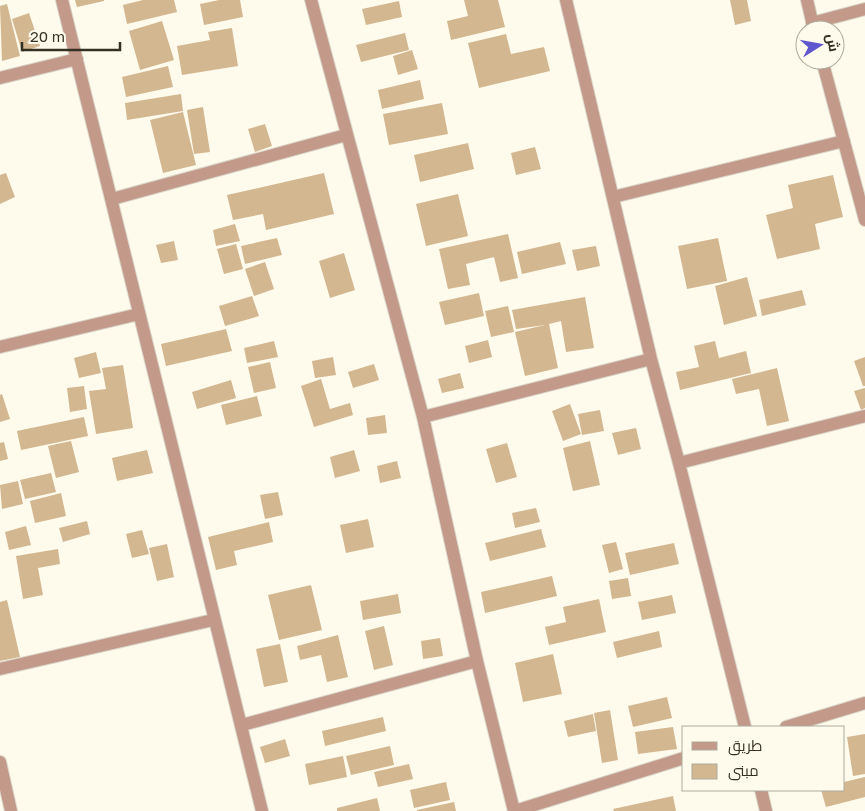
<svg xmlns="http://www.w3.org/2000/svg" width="865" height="811" font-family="'Golos Text',Cairo,sans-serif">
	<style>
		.building { fill: #d3b790 }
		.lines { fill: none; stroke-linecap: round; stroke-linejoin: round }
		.street-casing { stroke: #dad6c9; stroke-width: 14 }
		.street { stroke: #c3998a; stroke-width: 12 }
	</style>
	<rect width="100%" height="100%" fill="#fefbed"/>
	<path class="building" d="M75 0H104V1L77 7Z
		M143 0H174L177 12 127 24 123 5Z
		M219 0H240L243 17 204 25 200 4Z
		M464 0H498L505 27 451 40 447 21 468 16Z
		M730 0H747L751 21 735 25Z
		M399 1 402 17 366 25 362 9Z
		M7 4 20 56 2 61 0 6Z
		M29 13 40 46 22 52 12 19Z
		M162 21 174 60 140 70 129 31Z
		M232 28 238 66 182 75 177 46 210 40 208 32Z
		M405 33 409 50 361 62 356 45Z
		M506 34 511 54 544 47 550 71 479 88 468 43Z
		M412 50 418 69 398 75 393 56Z
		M168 66 173 87 126 97 122 77Z
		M420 80 424 99 382 109 378 90Z
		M181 94 183 111 127 120 125 103Z
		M442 103 448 134 389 145 383 114Z
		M203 107 210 152 194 154 187 110Z
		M183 112 196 165 163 173 150 120Z
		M265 124 272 146 255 152 248 129Z
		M468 143 474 169 420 182 414 155Z
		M535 147 541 169 516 175 511 153Z
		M6 173 15 197 0 204V175Z
		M324 173 334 214 266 230 263 214 233 220 227 195Z
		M833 175 843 217 815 224 820 249 777 259 766 215 793 208 788 185Z
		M458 194 468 236 426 246 416 204Z
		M235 224 240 241 216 246 213 230Z
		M508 234 518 278 500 282 494 257 466 264 470 285 448 289 439 249Z
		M277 238 282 255 245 264 241 246Z
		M718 238 727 281 687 289 678 246Z
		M174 241 178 260 161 263 156 245Z
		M560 242 566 264 522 274 517 252Z
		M236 244 243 269 224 274 217 249Z
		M596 246 600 266 577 271 572 250Z
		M344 253 355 290 330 298 319 261Z
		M265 262 274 289 254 296 245 269Z
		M747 277 757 316 724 325 715 286Z
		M802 290 806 305 762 316 759 300Z
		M479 293 484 316 445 325 439 302Z
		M252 296 259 316 225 326 219 306Z
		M585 297 594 348 566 352 561 321 549 324 558 368 525 376 515 332 545 325 516 329 512 310Z
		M508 306 514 332 491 337 485 311Z
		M226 329 232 351 166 366 161 344Z
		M488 340 492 357 469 363 465 346Z
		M274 341 278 357 247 363 244 348Z
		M715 341 719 358 746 351 751 373 680 390 676 372 699 367 694 346Z
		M96 352 101 373 79 378 74 358Z
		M333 357 336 375 315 378 312 361Z
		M865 357V386H863L854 361Z
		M270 362 276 388 254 393 248 367Z
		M374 364 379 380 353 388 348 372Z
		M123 365 133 428 96 434 89 391 106 389 102 368Z
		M777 368 789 421 767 426 759 389 736 394 732 379Z
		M460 373 464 388 442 393 438 379Z
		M321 379 330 409 350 403 353 415 314 427 301 386Z
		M231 380 236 398 197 409 192 392Z
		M84 386 87 409 70 412 67 388Z
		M865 388V408L861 410 854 391Z
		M2 394 10 419 0 422V395Z
		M257 396 262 416 226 425 221 405Z
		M570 404 581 434 563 441 552 411Z
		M600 410 604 431 582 435 578 414Z
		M385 415 387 433 368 435 366 418Z
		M84 417 88 436 21 450 17 431Z
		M636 428 641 449 618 455 612 433Z
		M71 441 79 472 56 478 48 446Z
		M590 441 600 485 573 491 563 448Z
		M4 442 8 459 0 461V443Z
		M507 443 517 477 496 483 486 449Z
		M147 450 153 473 117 481 112 458Z
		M354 450 360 471 335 478 330 457Z
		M397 461 401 478 380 483 377 466Z
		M51 473 56 492 25 499 20 480Z
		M18 481 23 504 2 509 0 485Z
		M278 492 283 515 265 519 260 495Z
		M61 493 66 516 35 523 30 501Z
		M536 508 540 522 515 528 512 513Z
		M368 519 374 547 346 553 340 525Z
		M87 521 90 534 63 542 59 528Z
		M269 522 273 542 234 551 237 565 216 570 208 537Z
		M26 526 31 545 9 550 5 532Z
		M541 529 546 547 490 561 485 543Z
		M142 530 149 554 132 558 126 534Z
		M616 542 623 569 609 573 602 545Z
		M674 543 679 564 630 575 625 553Z
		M167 544 174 577 157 581 149 548Z
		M58 549 60 564 38 568 43 595 23 599 16 556Z
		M552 576 557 596 485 613 481 592Z
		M628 578 631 596 612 599 609 581Z
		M311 585 322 630 279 640 268 595Z
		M398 594 401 613 363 620 360 601Z
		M672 595 676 613 642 620 638 602Z
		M599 599 606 632 549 645 545 627 566 622 563 607Z
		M7 600 20 657 0 661V602Z
		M384 626 393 665 374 670 365 631Z
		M659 631 662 647 617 658 613 642Z
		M338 635 348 677 327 682 321 655 300 660 297 646Z
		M440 638 443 656 423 659 421 641Z
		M280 644 288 682 264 687 256 649Z
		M553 654 562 694 523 702 515 663Z
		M667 697 672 718 633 727 628 706Z
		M610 710 618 760 602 763 594 713Z
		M593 714 596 731 568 737 564 721Z
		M383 717 386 731 325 746 322 731Z
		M673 727 677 749 638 754 635 732Z
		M865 734V774L853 776 847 737Z
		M285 739 290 756 265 763 260 747Z
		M390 746 394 765 351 775 346 756Z
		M343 756 347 777 309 785 305 764Z
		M409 764 413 779 378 787 374 772Z
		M865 777V797L826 807 821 790H844V782Z
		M446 782 450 800 414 808 410 790Z
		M673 796 676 811H614L613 809Z
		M377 798 380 811H337V808Z
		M454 802 456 811H417V810Z"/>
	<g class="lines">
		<g class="street-casing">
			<path id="street" d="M62 0 262 811
				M311 0 423 417 477 661 514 811
				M566 0 651 359 679 463 745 727
				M807 0 814 30
				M812 23 865 9
				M822 60 865 220
				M0 78 77 59
				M613 197 844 141
				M112 199 346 135
				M0 347 139 314
				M423 417 651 359
				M679 463 865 416
				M0 669 213 620
				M242 725 477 661
				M786 727 865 703
				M0 762 11 811
				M761 790 766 811
				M515 811 684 758"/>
		</g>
		<use href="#street" class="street"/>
	</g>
	<rect x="682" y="726" width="162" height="65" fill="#fefbed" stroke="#adaa9c"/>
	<rect x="692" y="742" width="25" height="8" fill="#c3998a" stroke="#adaa9c"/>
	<text x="728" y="751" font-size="15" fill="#343023">طريق</text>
	<rect x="692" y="764" width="25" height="15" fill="#d3b790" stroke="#adaa9c"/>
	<text x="728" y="776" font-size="15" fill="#343023">مبنى</text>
	<g transform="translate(820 45) rotate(79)"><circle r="24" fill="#fefbed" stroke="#adaa9c"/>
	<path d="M0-4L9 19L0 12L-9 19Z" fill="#6056ce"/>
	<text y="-8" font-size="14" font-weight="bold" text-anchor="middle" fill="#343023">ش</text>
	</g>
	<path d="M22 42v8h98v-8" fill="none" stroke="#343023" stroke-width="2.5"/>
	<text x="30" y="42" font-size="15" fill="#343023" stroke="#fefbed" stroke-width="4" paint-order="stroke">20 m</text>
</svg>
